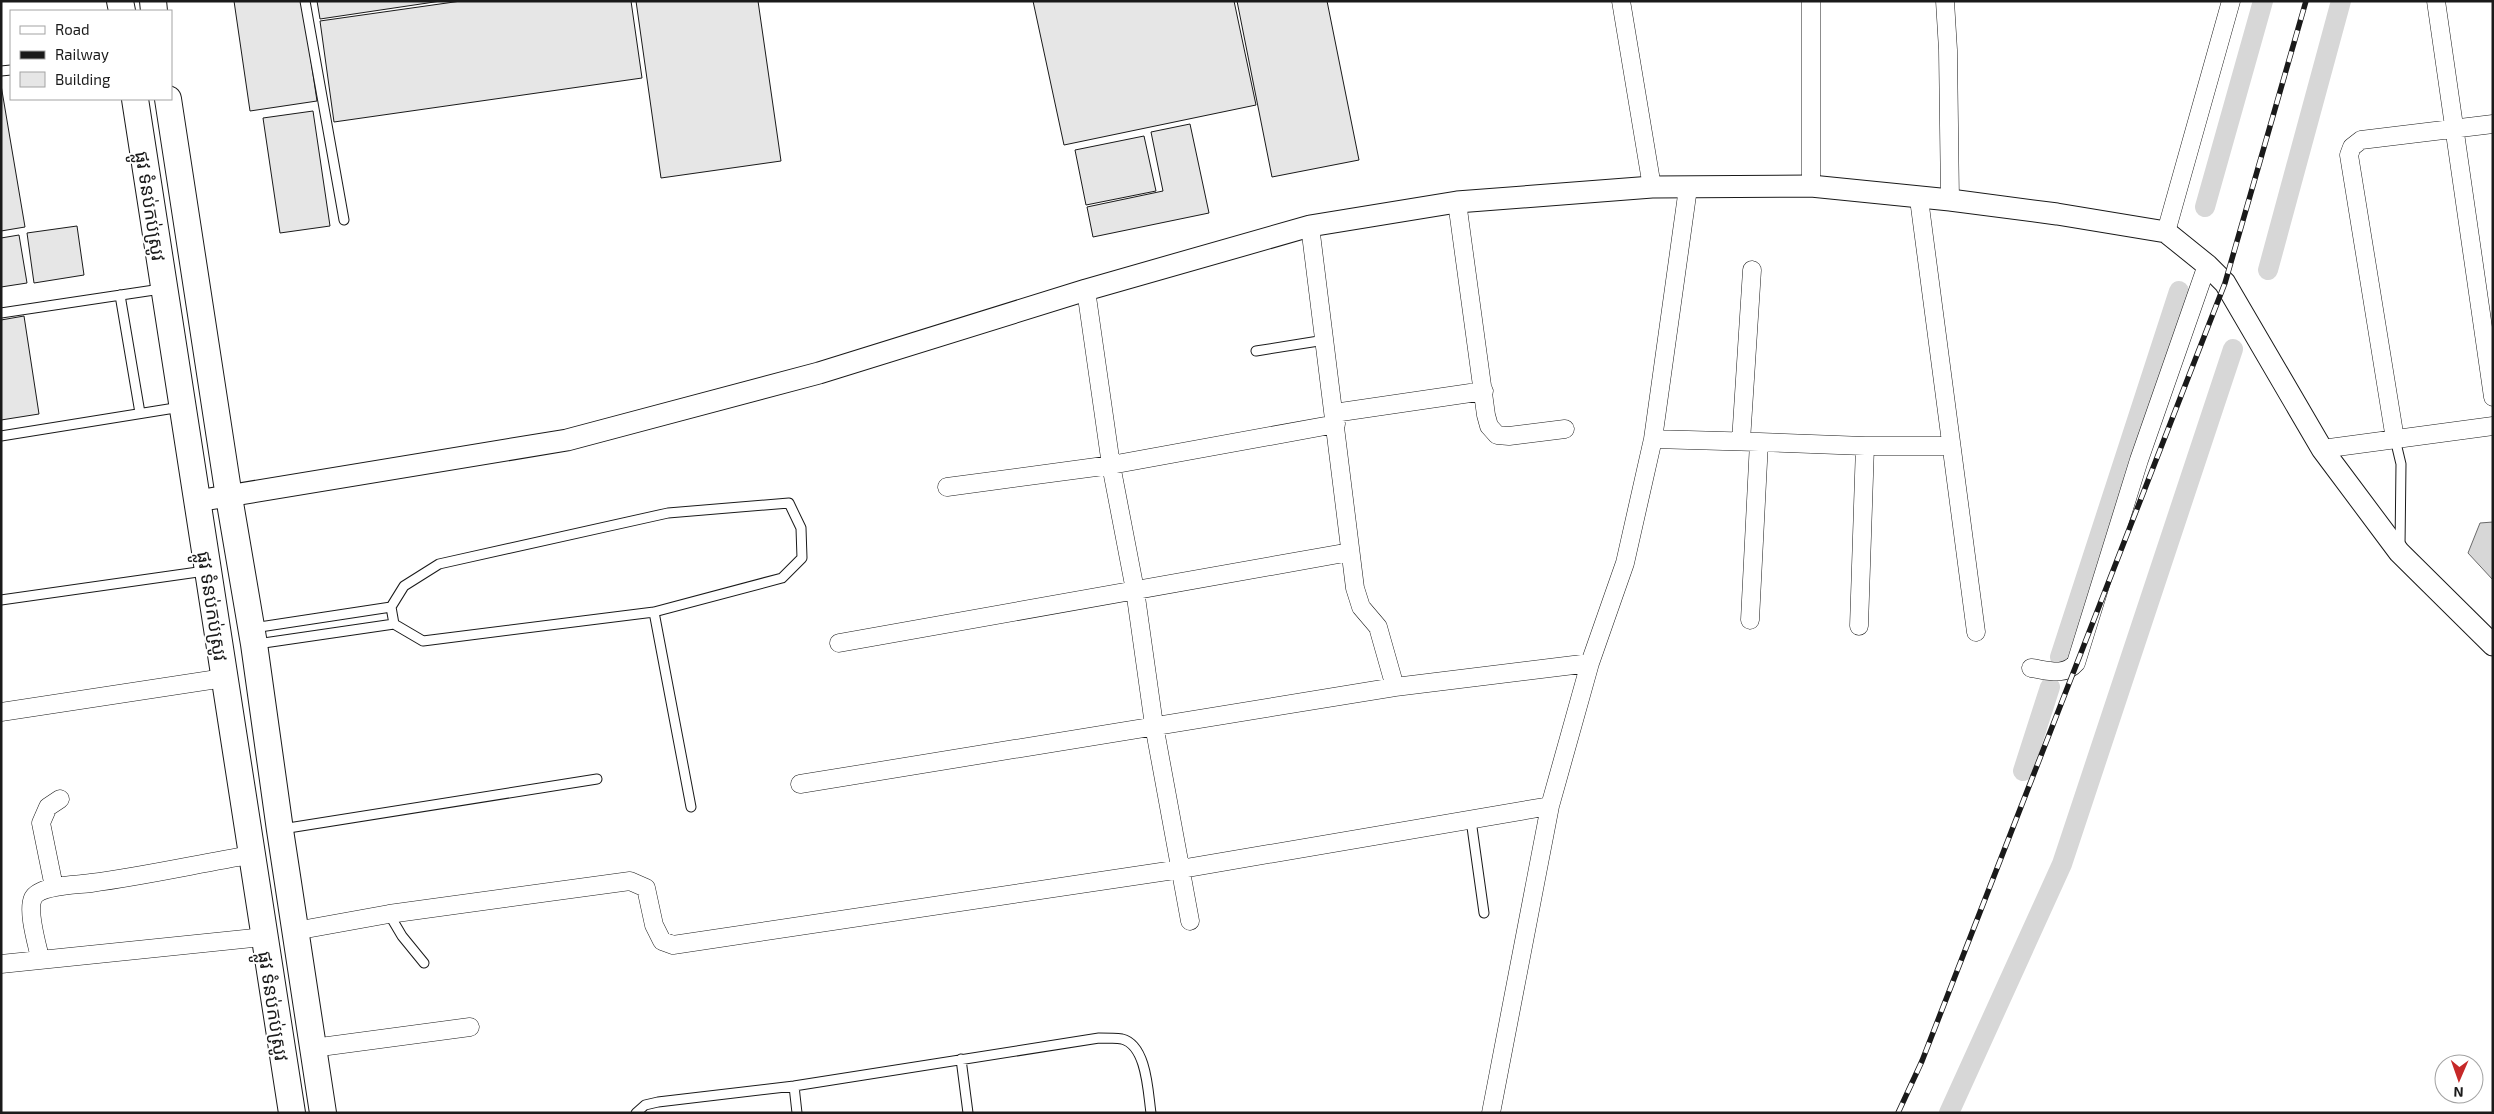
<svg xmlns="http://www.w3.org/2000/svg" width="2494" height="1114" font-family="'Exo 2','Noto Sans Khmer',sans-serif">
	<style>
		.water { fill: #d7d7d7; stroke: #6a6a6a }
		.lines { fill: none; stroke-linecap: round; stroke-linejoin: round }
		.canal { stroke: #d7d7d7; stroke-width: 20 }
		.building { fill: #e6e6e6; stroke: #1a1a1a }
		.service-casing { stroke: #1a1a1a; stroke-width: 11 }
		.minor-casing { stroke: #1a1a1a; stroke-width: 19 }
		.tertiary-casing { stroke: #1a1a1a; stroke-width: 23 }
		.primary-casing { stroke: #1a1a1a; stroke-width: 28 }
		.service { stroke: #fff; stroke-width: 9 }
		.minor { stroke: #fff; stroke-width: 18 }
		.tertiary { stroke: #fff; stroke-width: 21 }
		.primary { stroke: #fff; stroke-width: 26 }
		.rail-casing { stroke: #1a1a1a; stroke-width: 5.5 }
		.rail { stroke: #fff; stroke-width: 4; stroke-dasharray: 11; stroke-linecap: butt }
		.labels { text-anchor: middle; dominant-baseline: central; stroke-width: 4; stroke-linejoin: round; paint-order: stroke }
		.street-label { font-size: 19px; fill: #1a1a1a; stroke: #fff }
	</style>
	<rect width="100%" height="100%" fill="#fff"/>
	<path class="water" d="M2493 522V580L2468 553 2480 523Z"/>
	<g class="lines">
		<path class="canal" d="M2205 207 2263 1
			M2268 270 2341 1
			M2060 657 2179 291
			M2023 771 2050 687
			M1949 1113 2062 864 2233 349"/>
	</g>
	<path class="building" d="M234 1H302L317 101 250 111Z
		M317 1H441L320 19Z
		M461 1H631L642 78 334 122 320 21Z
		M636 1H758L781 161 661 178Z
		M1033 1H1234L1256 105 1064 145Z
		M1237 1H1327L1359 160 1272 177Z
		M1 85 25 227 1 231Z
		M313 111 330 226 280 233 263 118Z
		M1190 124 1209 213 1093 237 1087 207 1163 191 1151 132Z
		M1144 136 1156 191 1086 205 1075 150Z
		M77 226 84 275 34 283 27 233Z
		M19 235 27 283 1 287V238Z
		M24 316 39 414 1 420V320Z"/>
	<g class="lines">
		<g class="service-casing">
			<path id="service" d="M305 1 344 220
				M1 71 11 70
				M120 295 140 413
				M1 313 161 289
				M1256 351 1325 340
				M1 436 181 407
				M2395 439 2401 464 2400 547
				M1 600 205 571
				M654 612 691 807
				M253 628 391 607
				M257 644 394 624 423 641 654 612 782 578 802 558 801 528 789 503 668 513 439 564 404 586 391 607 394 624
				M1471 820 1484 913
				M282 829 597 779
				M389 914 402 936 424 963
				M961 1059 968 1113
				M794 1086 797 1113
				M636 1113 645 1105 658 1102 794 1086 1099 1038C1106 1038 1115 1038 1122 1039 1147 1045 1148 1093 1151 1113"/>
		</g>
		<g class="minor-casing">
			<path id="minor" d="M1621 1 1652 187
				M1811 1V186
				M1945 1 1948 50 1950 200
				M2436 1 2493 397
				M1919 199 1976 632
				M1457 202 1486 415 1489 426 1497 435 1509 436 1565 429
				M1310 226 1355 588 1361 607 1378 627 1395 687
				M2166 232 2231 1
				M1086 290 1111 465 1135 590 1154 725 1190 921
				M1334 413 1484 391
				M1653 439 1759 442 1750 620
				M2395 439 2349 155 2352 147 2361 140 2493 124
				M1741 441 1752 270
				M1759 442 1865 446H1951
				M2322 449 2493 426
				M947 487 1111 465 1336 424
				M1859 626 1865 446
				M839 643 1350 552
				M2031 668C2047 670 2064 677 2076 663L2139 460 2207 265
				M1 712 224 678
				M800 784 1395 687 1590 663
				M54 887 41 823 48 807 60 799
				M295 931 389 914 630 881 646 888 654 925 662 941 673 945 1181 869 1550 806
				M40 958C37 944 27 911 33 898 40 885 78 885 91 883 144 876 197 864 250 855
				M1 964 263 937
				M313 1048 470 1027
				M1491 1113 1550 806 1590 663 1625 563 1653 439 1688 188"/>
		</g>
		<g class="tertiary-casing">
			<path id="tertiary" d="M197 501 567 440 819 373 1086 290 1310 226 1457 202 1652 187 1811 186 1950 200 2057 214 2166 232 2207 265 2225 283 2322 449 2399 552 2493 645"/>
		</g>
		<g class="primary-casing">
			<path id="primary" d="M120 1 122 11
				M153 1 154 11
				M135 99 292 1113
				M168 99 229 497 254 644 280 830 323 1113"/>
		</g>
		<use href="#service" class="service"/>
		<use href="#minor" class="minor"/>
		<use href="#tertiary" class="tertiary"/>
		<use href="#primary" class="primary"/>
		<g class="rail-casing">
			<path id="rail" d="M1898 1113 1922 1061 2225 283 2306 1"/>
		</g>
		<use href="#rail" class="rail"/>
	</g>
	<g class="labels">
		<g class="street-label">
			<text transform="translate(151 206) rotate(81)">ផ្លូវ ទំនប់កប់ស្រូវ</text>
			<text transform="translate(213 606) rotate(81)">ផ្លូវ ទំនប់កប់ស្រូវ</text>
			<text transform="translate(274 1006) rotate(81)">ផ្លូវ ទំនប់កប់ស្រូវ</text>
		</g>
	</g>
	<rect width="2494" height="1114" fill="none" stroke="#1a1a1a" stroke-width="5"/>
	<rect x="10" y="10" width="162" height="90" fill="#ffffff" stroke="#a3a3a3"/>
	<rect x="20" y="26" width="25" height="8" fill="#ffffff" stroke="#a3a3a3"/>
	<text x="55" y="35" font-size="15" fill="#1a1a1a">Road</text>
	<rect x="20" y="51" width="25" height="8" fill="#1a1a1a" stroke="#a3a3a3"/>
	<text x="55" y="60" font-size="15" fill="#1a1a1a">Railway</text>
	<rect x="20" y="72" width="25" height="15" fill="#e6e6e6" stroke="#a3a3a3"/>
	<text x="55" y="85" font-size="15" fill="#1a1a1a">Building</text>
	<g transform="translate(2459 1079) rotate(182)"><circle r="24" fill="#ffffff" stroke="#a3a3a3"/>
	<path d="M0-4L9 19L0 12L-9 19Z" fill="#c62828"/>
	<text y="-8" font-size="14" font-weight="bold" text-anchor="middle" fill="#1a1a1a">N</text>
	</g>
</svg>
